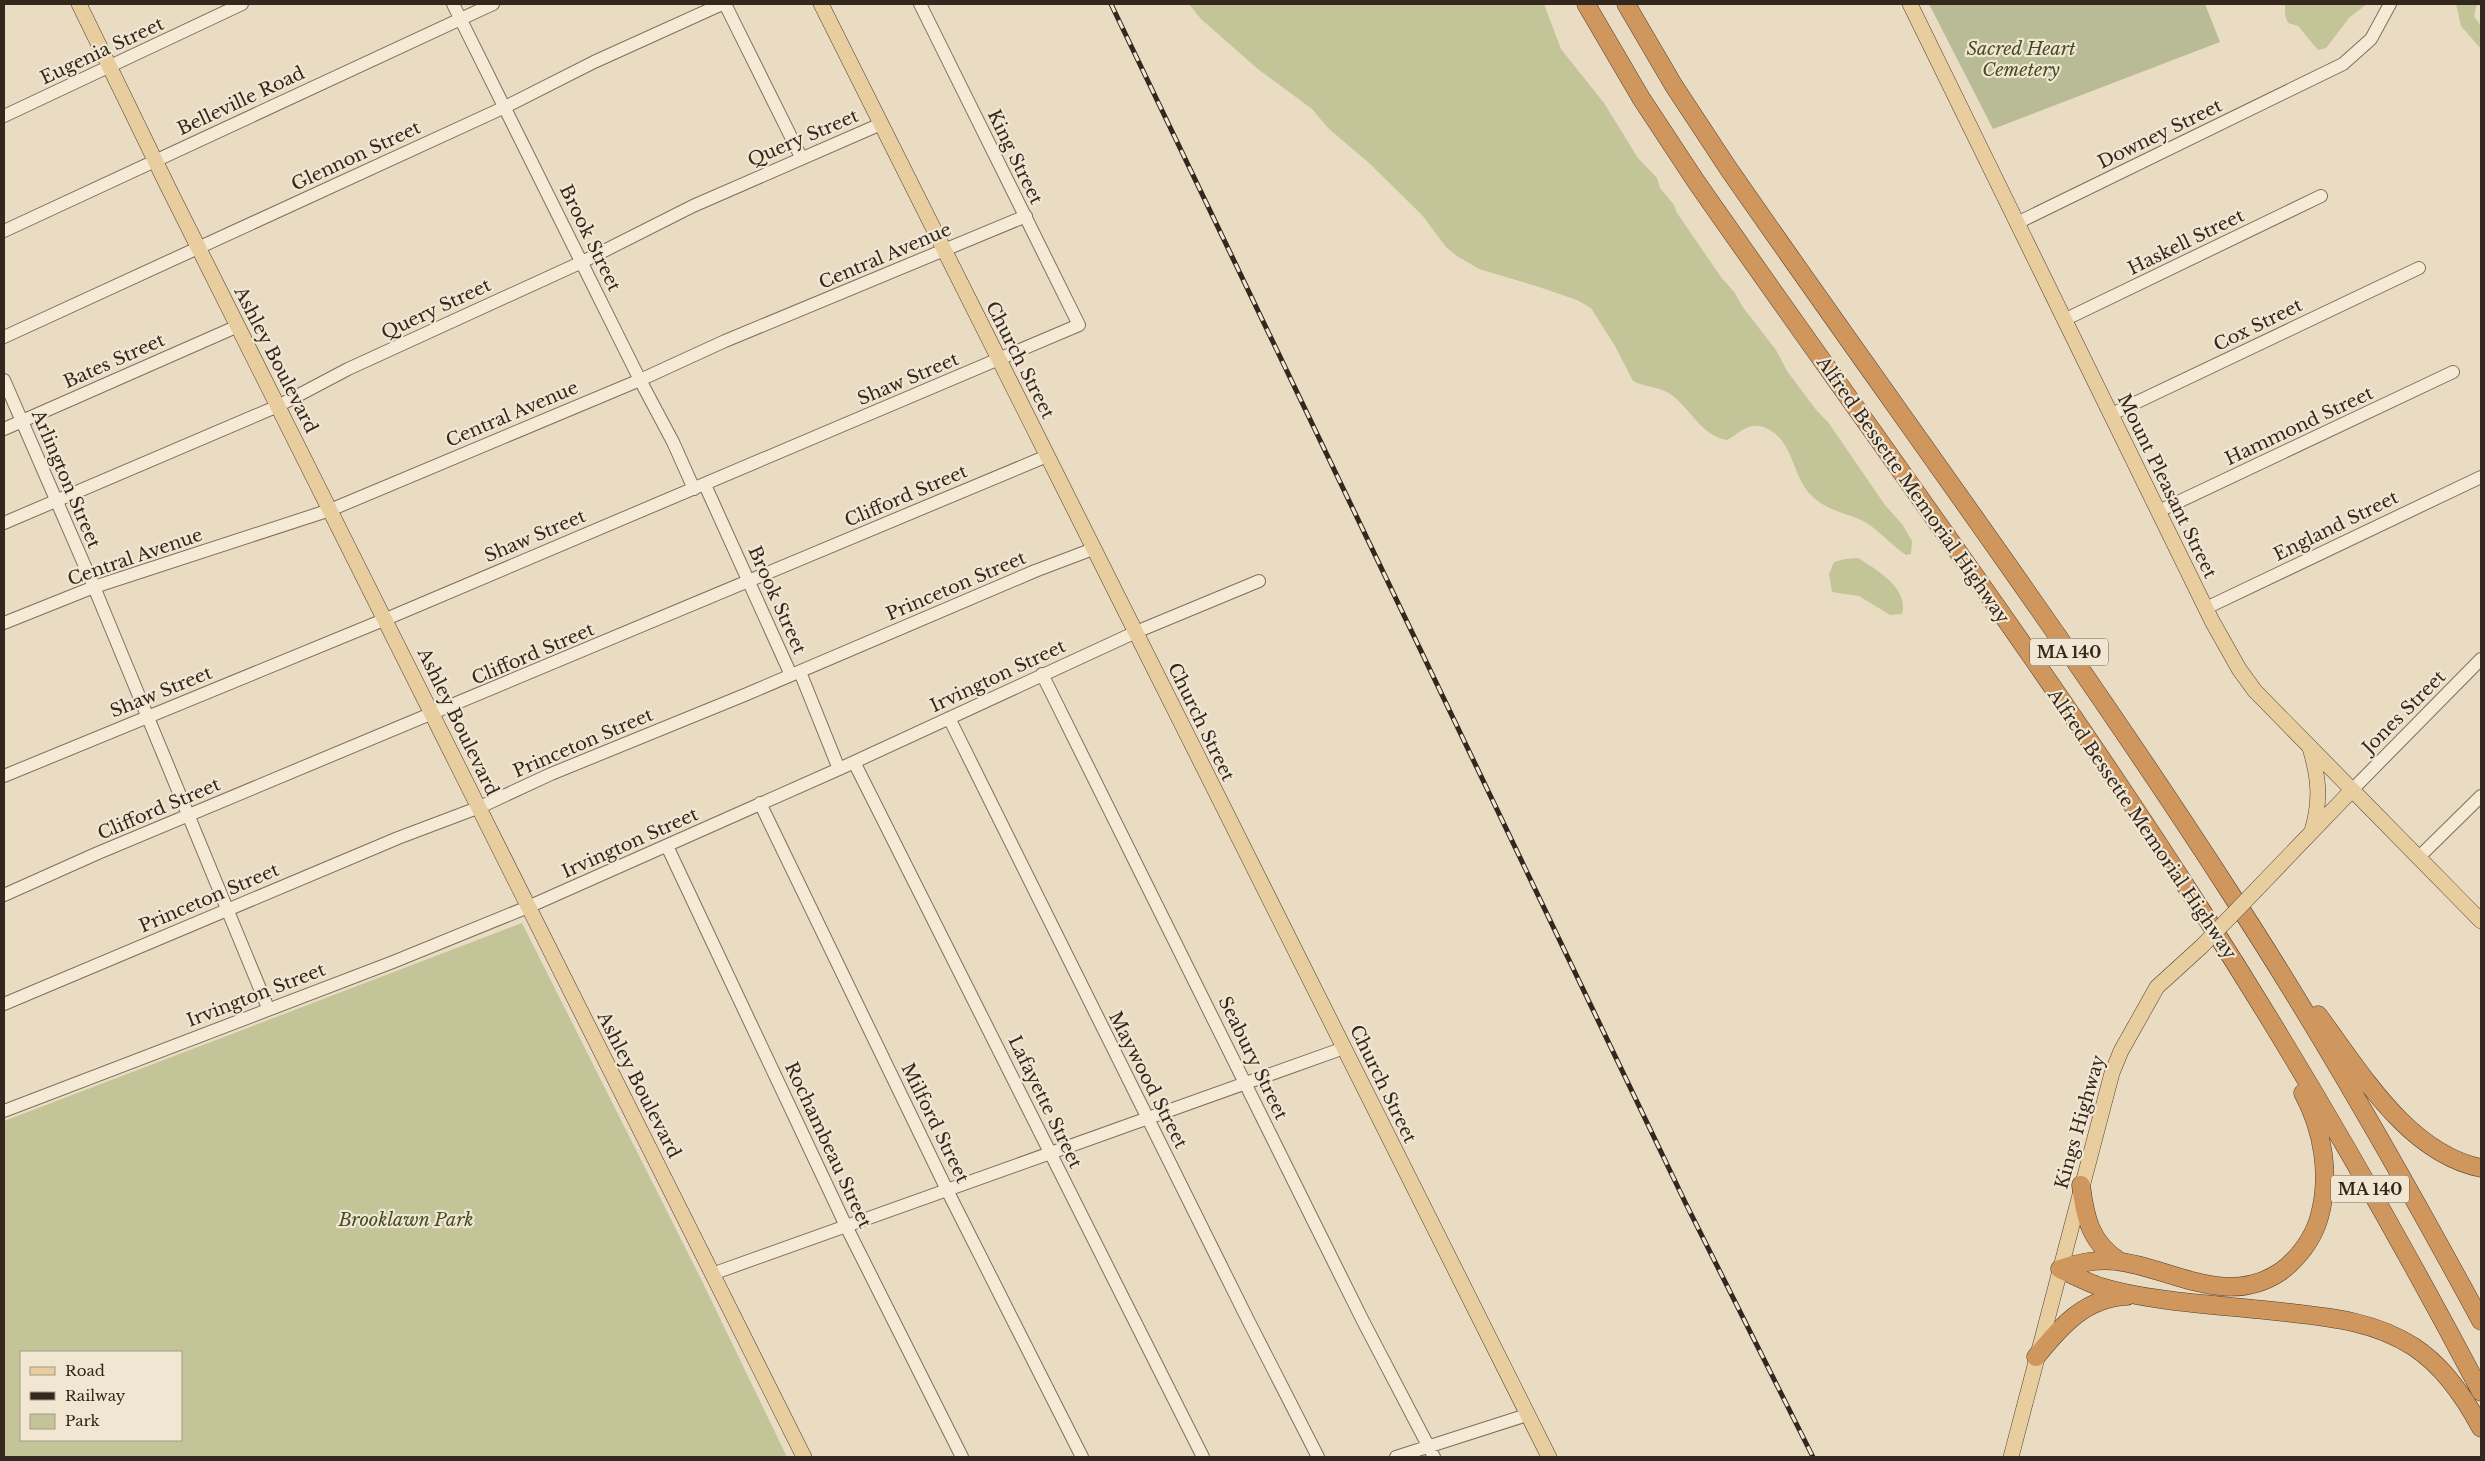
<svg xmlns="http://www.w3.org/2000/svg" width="2485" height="1461" font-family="'Libre Baskerville',serif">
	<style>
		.green { fill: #c3c599; fill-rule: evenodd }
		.cemetery { fill: #b9bb97 }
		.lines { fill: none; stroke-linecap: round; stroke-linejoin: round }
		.minor-casing { stroke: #816e5c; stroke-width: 14 }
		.major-casing { stroke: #4f3d30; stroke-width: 16 }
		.highway-casing { stroke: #4f3d30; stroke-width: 19 }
		.minor { stroke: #f5ead6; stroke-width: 12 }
		.major { stroke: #e8cd9f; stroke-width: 15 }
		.highway { stroke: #cf975d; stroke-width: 18 }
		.rail-casing { stroke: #33271e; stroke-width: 5 }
		.rail { stroke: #f1e6d2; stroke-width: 3; stroke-dasharray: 9; stroke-linecap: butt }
		.major-bridge-casing { stroke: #4f3d30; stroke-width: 16; stroke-linecap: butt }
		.major-bridge { stroke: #e8cd9f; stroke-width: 15 }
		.labels { text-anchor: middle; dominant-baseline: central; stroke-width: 4.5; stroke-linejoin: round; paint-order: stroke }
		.shield { fill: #f1e6d2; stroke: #6c6054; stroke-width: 1 }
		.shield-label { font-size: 16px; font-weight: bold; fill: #33271e }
		.park-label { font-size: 18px; font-style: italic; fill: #454d27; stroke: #f1e6d2 }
		.street-label { font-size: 18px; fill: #33271e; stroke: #f1e6d2 }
	</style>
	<rect width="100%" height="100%" fill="#e9dcc3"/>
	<path class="green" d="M1189 4H1544L1561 49 1604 103 1638 158 1657 178 1660 188 1674 205 1677 213 1721 277 1735 293 1742 306 1776 350 1787 371 1817 411 1828 422 1885 505 1902 524 1912 541 1911 554 1906 555C1893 546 1883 535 1871 526 1852 512 1829 514 1811 495 1792 476 1794 442 1768 429 1749 420 1742 432 1727 440 1702 436 1692 411 1673 396 1661 386 1646 388 1633 381L1615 346 1591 308 1577 300 1536 286 1479 269 1457 256 1446 247 1422 215 1369 163 1328 128 1312 109 1259 70 1201 19Z
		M2285 4H2367L2350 17 2326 48 2318 50 2298 26 2288 23 2285 15Z
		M2456 4H2477C2471 25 2477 13 2481 28 2483 34 2481 43 2481 49L2461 26Z
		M1858 558C1877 570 1909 588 1902 614L1890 615 1859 596 1832 592 1829 574 1834 562 1845 559Z
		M522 923 702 1281 787 1457H4V1121ZM21 1352H181V1440H21Z"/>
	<path class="cemetery" d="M1929 4H2205L2220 42 1993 129Z"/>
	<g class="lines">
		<g class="minor-casing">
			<path id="minor" d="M453 4 640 380 673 442 694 489
				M725 4 801 157
				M4 116 242 4
				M2019 222 2343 64 2371 39 2390 4
				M4 231 493 4
				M2066 319 2321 196
				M4 337 505 107 594 62 722 4
				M4 380 94 587 268 1008
				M2112 414 2419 268
				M4 429 238 326
				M705 485 791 675
				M2159 511 2453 372
				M4 523 278 406 348 369 582 262 693 206 881 124
				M2206 608 2481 477
				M4 623 94 587 330 510 640 380 725 341 1026 216
				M800 672 839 769
				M1042 674 1363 1321 1434 1457
				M949 718 1248 1320 1318 1457
				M854 762 1203 1457
				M4 776 386 619 1079 325 920 4
				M2352 790 2481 659
				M760 803 947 1190 1082 1457
				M667 846 846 1226 962 1457
				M2419 857 2481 796
				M4 895 98 853 1047 456
				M4 1004 398 838 480 807 551 774 747 694 1035 571 1093 549
				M4 1111 393 962 528 907 839 769 1136 632 1259 581
				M712 1274 1344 1048
				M1396 1457 1527 1415"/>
		</g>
		<g class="major-casing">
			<path id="major" d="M79 4 169 189 804 1457
				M821 4 1549 1457
				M1910 4 2212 621 2239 669 2255 691 2481 921
				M2310 748C2319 778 2321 801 2312 831
				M2257 889 2352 790
				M2011 1457 2112 1073 2121 1051 2157 987 2202 946"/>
		</g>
		<g class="highway-casing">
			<path id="highway" d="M1586 4 1641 98 1695 180C1864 423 2041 660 2200 908 2301 1065 2394 1227 2481 1392
				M1626 4 1674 86 1728 168C1895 409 2070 644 2229 891 2320 1030 2402 1175 2481 1321
				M2318 1015C2360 1071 2407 1153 2481 1168
				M2081 1185C2085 1217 2090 1242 2119 1261
				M2060 1269C2079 1263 2096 1259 2116 1261 2172 1268 2226 1308 2280 1272 2298 1259 2313 1239 2319 1218 2331 1176 2323 1130 2303 1093
				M2060 1269C2073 1275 2085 1281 2098 1286 2153 1303 2225 1305 2283 1312 2328 1317 2375 1321 2414 1347 2443 1366 2465 1398 2481 1428
				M2036 1357C2061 1326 2085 1298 2127 1296"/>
		</g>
		<use href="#minor" class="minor"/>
		<use href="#major" class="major"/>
		<use href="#highway" class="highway"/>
		<g class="rail-casing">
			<path id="rail" d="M1111 4 1686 1204 1813 1457"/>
		</g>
		<use href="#rail" class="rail"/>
		<g class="major-bridge-casing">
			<path id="major-bridge" d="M2202 946 2257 889"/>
		</g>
		<use href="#major-bridge" class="major-bridge"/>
	</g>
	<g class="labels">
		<g class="shield">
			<rect x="2030" y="638.5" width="78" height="27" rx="4"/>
			<rect x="2331" y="1175.5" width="78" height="27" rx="4"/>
		</g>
		<g class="shield-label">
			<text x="2069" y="652">MA 140</text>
			<text x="2370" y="1189">MA 140</text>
		</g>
		<g class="park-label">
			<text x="2021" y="49">Sacred Heart<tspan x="2021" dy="21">Cemetery</tspan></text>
			<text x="406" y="1220">Brooklawn Park</text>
		</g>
		<g class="street-label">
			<text transform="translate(102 51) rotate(-25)">Eugenia Street</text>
			<text transform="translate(241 101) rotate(-25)">Belleville Road</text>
			<text transform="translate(2160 134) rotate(-26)">Downey Street</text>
			<text transform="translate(803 138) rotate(-23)">Query Street</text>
			<text transform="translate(356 156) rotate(-25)">Glennon Street</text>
			<text transform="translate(1015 157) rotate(64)">King Street</text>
			<text transform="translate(590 238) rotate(64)">Brook Street</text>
			<text transform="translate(2186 242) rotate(-26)">Haskell Street</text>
			<text transform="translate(885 256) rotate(-23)">Central Avenue</text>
			<text transform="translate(436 309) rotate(-25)">Query Street</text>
			<text transform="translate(2258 325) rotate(-26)">Cox Street</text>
			<text transform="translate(276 360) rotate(63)">Ashley Boulevard</text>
			<text transform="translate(1020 360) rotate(63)">Church Street</text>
			<text transform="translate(114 361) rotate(-24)">Bates Street</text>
			<text transform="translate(908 379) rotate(-23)">Shaw Street</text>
			<text transform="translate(512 414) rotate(-23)">Central Avenue</text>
			<text transform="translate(2299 426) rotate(-25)">Hammond Street</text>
			<text transform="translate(66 479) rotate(67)">Arlington Street</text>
			<text transform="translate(2167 486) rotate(64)">Mount Pleasant Street</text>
			<text transform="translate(1913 490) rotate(55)">Alfred Bessette Memorial Highway</text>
			<text transform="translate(906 496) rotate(-23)">Clifford Street</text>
			<text transform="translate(2336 526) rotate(-26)">England Street</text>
			<text transform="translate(535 536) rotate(-23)">Shaw Street</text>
			<text transform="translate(135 557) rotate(-19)">Central Avenue</text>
			<text transform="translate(956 586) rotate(-23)">Princeton Street</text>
			<text transform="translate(777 600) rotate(66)">Brook Street</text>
			<text transform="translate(533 654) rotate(-23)">Clifford Street</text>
			<text transform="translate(998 676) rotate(-25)">Irvington Street</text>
			<text transform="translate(161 692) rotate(-22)">Shaw Street</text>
			<text transform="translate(2404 712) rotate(-45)">Jones Street</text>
			<text transform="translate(458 722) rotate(64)">Ashley Boulevard</text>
			<text transform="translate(1201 722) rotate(64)">Church Street</text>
			<text transform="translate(583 743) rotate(-23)">Princeton Street</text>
			<text transform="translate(159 809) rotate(-23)">Clifford Street</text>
			<text transform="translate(2142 824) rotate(56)">Alfred Bessette Memorial Highway</text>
			<text transform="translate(630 843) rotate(-24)">Irvington Street</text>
			<text transform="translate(209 898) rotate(-23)">Princeton Street</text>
			<text transform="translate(256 995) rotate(-21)">Irvington Street</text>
			<text transform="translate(1253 1058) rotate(64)">Seabury Street</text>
			<text transform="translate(1148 1080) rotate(63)">Maywood Street</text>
			<text transform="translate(1383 1084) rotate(64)">Church Street</text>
			<text transform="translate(639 1085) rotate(63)">Ashley Boulevard</text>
			<text transform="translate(1045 1102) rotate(64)">Lafayette Street</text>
			<text transform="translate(2080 1122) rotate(-74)">Kings Highway</text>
			<text transform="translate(935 1123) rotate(64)">Milford Street</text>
			<text transform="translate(828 1145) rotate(65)">Rochambeau Street</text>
		</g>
	</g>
	<rect width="2485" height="1461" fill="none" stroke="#33271e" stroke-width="10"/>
	<rect x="20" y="1351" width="162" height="90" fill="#f1e6d2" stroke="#a59a8a"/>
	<rect x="30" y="1367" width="25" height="8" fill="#e8cd9f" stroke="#a59a8a"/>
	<text x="65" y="1376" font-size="15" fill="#33271e">Road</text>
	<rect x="30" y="1392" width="25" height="8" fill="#33271e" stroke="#a59a8a"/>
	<text x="65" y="1401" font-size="15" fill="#33271e">Railway</text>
	<rect x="30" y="1414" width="25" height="15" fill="#c3c599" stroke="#a59a8a"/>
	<text x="65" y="1426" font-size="15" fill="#33271e">Park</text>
</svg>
